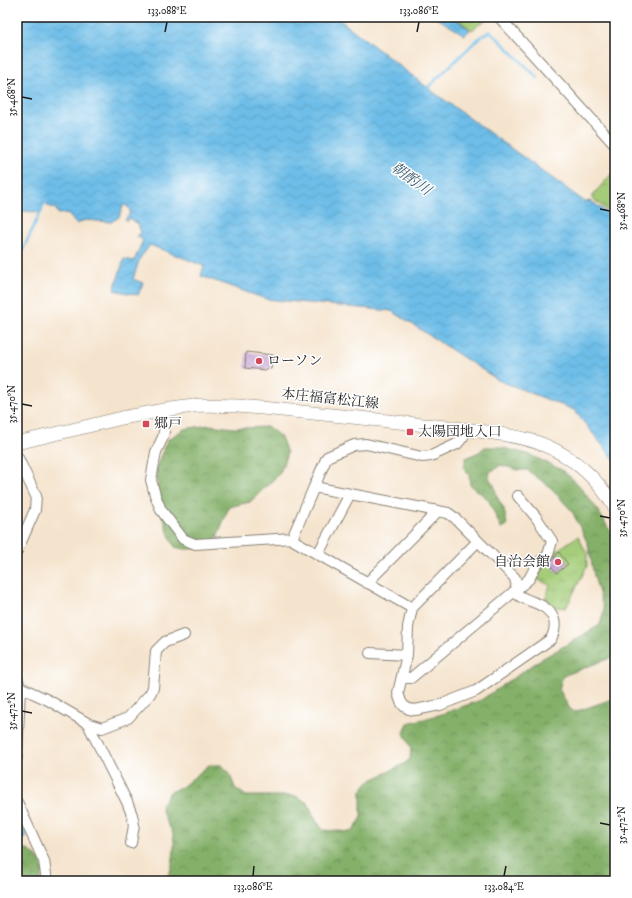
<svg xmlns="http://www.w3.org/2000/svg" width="632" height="898" font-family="'IM FELL DW Pica','Noto Serif JP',serif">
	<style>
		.grass { fill: url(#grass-tufts); stroke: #60744a }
		.forest { fill: url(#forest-crowns); stroke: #506642 }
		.park { fill: url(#park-crowns); stroke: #60744a }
		.water { fill: url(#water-waves); stroke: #446c82 }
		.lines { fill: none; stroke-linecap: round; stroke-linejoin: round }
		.stream { stroke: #6dbde8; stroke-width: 2.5 }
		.building { fill: url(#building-cross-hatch) }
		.minor-casing { stroke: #888074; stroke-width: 12 }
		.major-casing { stroke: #888074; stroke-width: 14 }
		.minor { stroke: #fff; stroke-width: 10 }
		.major { stroke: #fff; stroke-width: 13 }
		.ticks { fill: none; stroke: #1c1c1c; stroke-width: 1.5 }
		.poi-dot { fill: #d1495b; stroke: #fff; stroke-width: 1.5 }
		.labels { text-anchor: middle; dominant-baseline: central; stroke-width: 3; stroke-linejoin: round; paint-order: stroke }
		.poi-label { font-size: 14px; fill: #1c1c1c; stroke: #fff; text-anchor: start }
		.street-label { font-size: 14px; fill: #1c1c1c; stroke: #fff }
		.water-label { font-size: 15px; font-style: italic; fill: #3c5c6e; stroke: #fff }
		.neatline { fill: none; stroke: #1c1c1c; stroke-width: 1.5 }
		.ticks-label { font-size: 10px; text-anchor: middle; fill: #1c1c1c }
	</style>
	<defs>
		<pattern id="grass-tufts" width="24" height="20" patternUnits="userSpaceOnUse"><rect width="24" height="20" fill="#a5cd79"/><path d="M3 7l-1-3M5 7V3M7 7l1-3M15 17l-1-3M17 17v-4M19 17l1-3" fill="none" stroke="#8daf68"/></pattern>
		<pattern id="forest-crowns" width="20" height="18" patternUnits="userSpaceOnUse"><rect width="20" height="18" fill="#84b069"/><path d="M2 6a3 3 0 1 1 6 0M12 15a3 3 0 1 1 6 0" fill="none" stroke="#6b8e56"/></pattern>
		<pattern id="park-crowns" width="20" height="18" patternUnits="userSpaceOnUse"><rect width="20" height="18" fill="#a5cd79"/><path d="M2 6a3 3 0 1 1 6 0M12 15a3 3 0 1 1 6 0" fill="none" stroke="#8daf68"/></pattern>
		<pattern id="water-waves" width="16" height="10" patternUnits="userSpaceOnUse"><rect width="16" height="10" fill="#6dbde8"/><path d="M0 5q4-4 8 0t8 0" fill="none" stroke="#5ea2c6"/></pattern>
		<pattern id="building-cross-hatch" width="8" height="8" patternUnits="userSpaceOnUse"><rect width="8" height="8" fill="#d0afdb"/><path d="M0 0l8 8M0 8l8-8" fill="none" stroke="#b296bb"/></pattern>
	</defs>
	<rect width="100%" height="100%" fill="#fff"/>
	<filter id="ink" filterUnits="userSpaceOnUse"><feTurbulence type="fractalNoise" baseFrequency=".025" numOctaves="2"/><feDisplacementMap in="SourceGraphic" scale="8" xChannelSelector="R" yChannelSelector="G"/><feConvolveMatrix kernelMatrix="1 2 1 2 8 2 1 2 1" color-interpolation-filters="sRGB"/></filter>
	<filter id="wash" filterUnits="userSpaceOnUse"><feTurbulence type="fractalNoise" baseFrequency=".012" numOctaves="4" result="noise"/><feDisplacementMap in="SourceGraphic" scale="16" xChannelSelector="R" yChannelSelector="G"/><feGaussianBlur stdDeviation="0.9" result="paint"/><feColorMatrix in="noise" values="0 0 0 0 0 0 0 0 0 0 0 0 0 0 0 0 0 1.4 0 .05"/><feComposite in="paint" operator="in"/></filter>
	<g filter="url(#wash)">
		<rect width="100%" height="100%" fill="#f5e4cd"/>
		<path class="grass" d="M454 17H489L472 30Z
			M615 170V217L591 197Z"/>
		<path class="forest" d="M209 425 235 428 268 427 281 437 287 453 280 473 250 502 229 507 215 542C199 547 192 552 175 547L169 535 159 507 156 468 167 440 184 429Z
			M485 447H499L528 454 562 470 577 483 595 506 612 534 615 544V559L610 583 615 598V656L563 676 559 689 570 709 575 712 615 698V881H167C172 870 177 843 172 831 167 822 162 816 161 805L170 792 182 787 209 765H221L229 772 235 788 246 796H296L308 803 315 819 323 830 352 832 361 819V791L368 782 404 764 410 759 411 748 404 733 408 723 439 715 481 700 540 660 600 625 604 610 594 576 588 544 572 511 550 487 527 470H518L501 465 490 472 489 478 494 485 497 497 504 509 507 524 504 527 501 528 488 499 470 485 469 475 464 468 466 458 479 452Z
			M22 848C31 850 43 860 43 871 43 874 41 878 41 881H17V849Z"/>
		<path class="park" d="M578 536 587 554V566L566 608 552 606 545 600 550 585 534 578C546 555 558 550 578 536Z"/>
		<path class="water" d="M17 17H336L432 91 585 202 591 201 615 219V461L574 410 498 380 392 311 266 299 201 276 204 266 150 245 140 258 133 279 143 283 138 295 114 290 124 259 134 261 143 240 137 236 141 233 138 224 130 218 127 221 125 220 130 213V209L124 204 119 217 111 222 85 220 76 224 67 213 58 214 56 209 48 206 46 201 42 203V212L18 211 17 213Z
			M435 17H453L470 30 465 35Z
			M17 814 27 835 25 839 17 837Z"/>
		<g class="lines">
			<path class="stream" d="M426 89 478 39 490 31 538 78
				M17 263 43 206 48 199"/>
		</g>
		<g id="blocks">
			<path class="building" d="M246 352 273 355 271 369 266 368V370L245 368Z
				M559 552 568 564 557 573 549 563Z"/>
		</g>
	</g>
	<g filter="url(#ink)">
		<use href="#blocks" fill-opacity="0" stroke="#888074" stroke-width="1"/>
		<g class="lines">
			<g class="minor-casing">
				<path id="minor" d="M499 17 615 145
					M164 410 165 426 163 437 156 452 151 480 155 495 161 510 183 539 195 544 293 538
					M17 456 36 496 35 510 17 551
					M314 487 448 513 455 518 515 578 518 595C532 604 548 603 554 620 556 627 554 633 551 639L476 691 440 705 415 710 409 709 404 706 401 702 398 693 407 655 408 627 412 608 293 540 294 534Z
					M314 487 327 457 354 445 366 444 422 457 431 456 457 444 463 437 465 429
					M318 554 350 494
					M367 583 438 511
					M412 608 478 541
					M370 653 407 655
					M17 678 20 687 17 757
					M403 678H411L517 589 529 579 537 564 548 555 552 541 536 517 518 496
					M20 687 48 700 89 724 102 728 128 718 150 694 153 688 156 651 165 642 184 635
					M89 724 90 728 127 802 132 815 134 825 131 843
					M17 802 44 861 47 881"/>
			</g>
			<g class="major-casing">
				<path id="major" d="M17 443 122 418 164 410 201 405 238 406C300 411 362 418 425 425 448 427 471 430 494 433 511 436 528 438 544 445 574 457 599 480 615 508"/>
			</g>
			<use href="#minor" class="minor"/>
			<use href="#major" class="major"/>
		</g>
	</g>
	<path class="ticks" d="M165 32 167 22M417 32 419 22M22 97 32 99M600 209 610 211M22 404 32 406M600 516 610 518M22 711 32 713M600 823 610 825M253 876 254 866M504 876 506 866"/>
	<g class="poi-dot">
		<circle cx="259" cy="361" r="4"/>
		<rect x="142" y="420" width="8" height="8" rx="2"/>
		<rect x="406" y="428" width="8" height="8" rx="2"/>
		<circle cx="558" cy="562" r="4"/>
	</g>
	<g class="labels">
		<g class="poi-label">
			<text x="267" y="361">ローソン</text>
			<text x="154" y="424">郷戸</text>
			<text x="418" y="432">太陽団地入口</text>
			<text x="550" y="562" text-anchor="end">自治会館</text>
		</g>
		<g class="street-label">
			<text transform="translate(330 399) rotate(6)">本庄福富松江線</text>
		</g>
		<g class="water-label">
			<text transform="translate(411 179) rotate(36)">朝酌川</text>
		</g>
	</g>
	<rect width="632" height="898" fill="none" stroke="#fff" stroke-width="44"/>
	<rect x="22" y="22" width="588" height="854" class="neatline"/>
	<g class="ticks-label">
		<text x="167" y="14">133.088°E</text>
		<text x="419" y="14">133.086°E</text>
		<text transform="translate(11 97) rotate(-90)" y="4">35.468°N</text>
		<text transform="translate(621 211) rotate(-90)" y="4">35.468°N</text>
		<text transform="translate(11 404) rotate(-90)" y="4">35.470°N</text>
		<text transform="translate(621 518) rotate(-90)" y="4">35.470°N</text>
		<text transform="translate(11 711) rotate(-90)" y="4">35.472°N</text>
		<text transform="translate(621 825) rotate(-90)" y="4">35.472°N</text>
		<text x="253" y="890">133.086°E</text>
		<text x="504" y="890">133.084°E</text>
	</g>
</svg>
